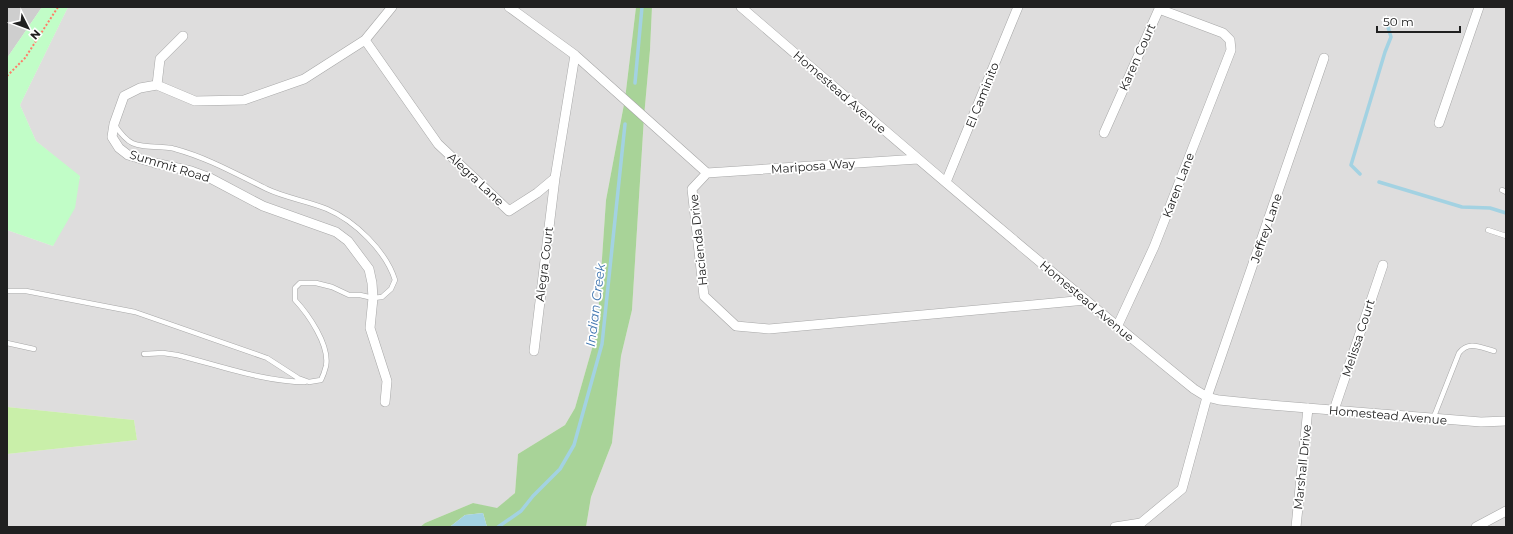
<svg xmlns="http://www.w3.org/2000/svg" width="1513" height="534" font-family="Montserrat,sans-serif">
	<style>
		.residential { fill: #dedddd }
		.religious { fill: #cecece }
		.grass { fill: #c9efa9 }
		.forest { fill: #a8d398 }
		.park { fill: #c1fdc7 }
		.water { fill: #a3d2e2 }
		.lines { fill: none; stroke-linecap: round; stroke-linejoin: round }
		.stream { stroke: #a3d2e2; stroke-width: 3.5 }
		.lane-casing { stroke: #a7a7a7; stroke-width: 5.5 }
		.street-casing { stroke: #a7a7a7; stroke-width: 10 }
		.path { stroke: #ff7d69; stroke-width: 2; stroke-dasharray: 2 2; stroke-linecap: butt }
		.lane { stroke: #fff; stroke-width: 4.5 }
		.street { stroke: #fff; stroke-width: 9 }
		.labels { text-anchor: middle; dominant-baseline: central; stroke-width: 3.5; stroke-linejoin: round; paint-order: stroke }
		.street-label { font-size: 12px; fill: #202020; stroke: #fff }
		.water-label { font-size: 13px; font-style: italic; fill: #4176b0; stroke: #fff }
	</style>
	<rect width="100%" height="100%" fill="#f1eee6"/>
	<path class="residential" d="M68 7H636L625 99 606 200 597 331 575 408 565 425 518 454 515 493 497 509 473 503 425 523 420 527H7V454L137 440 134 420 7 407V230L53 246 80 177 36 141 20 105Z
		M652 7H1506V527H586L591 497 612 443 621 356 632 310 644 117 650 50Z"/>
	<path class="religious" d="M7 7H42L7 58Z"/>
	<path class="grass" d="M7 407 134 420 137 440 7 454Z"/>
	<path class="forest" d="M636 7H652L650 50 644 117 632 310 621 356 612 443 591 497 586 527H487L483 513 465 515 451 526 420 527 425 523 473 503 497 508 515 493 518 454 565 425 575 408 597 331 606 200 625 99Z"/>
	<path class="park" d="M42 7H68L20 105 36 141 80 176 75 208 53 246 7 230V58Z"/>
	<path class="water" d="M483 513 487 527H437L451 526 465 515Z"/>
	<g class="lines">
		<path class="stream" d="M635 83 642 7
			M1360 174 1351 165 1385 52 1391 37 1388 27
			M1379 182 1462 207 1490 208 1506 213
			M498 527 521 511 533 496 560 469 574 445 602 344 625 124"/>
		<g class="lane-casing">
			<path id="lane" d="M1502 190 1506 192
				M1488 230 1506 236
				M7 291H26L135 312 267 358 298 378 309 382 321 380C323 376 325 370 326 366 330 345 308 314 295 300V288L300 283H316L332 287 349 295H360L373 298 382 297 391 289 395 280C386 251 355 221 327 209 308 201 286 198 267 189 236 174 208 158 175 149 170 147 165 148 160 147 134 146 129 146 114 124
				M7 343 34 349
				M144 354 163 353 177 355C218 365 264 382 305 382
				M1433 419 1459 353C1469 340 1481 348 1494 351"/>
		</g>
		<g class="street-casing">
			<path id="street" d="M509 7 575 55 707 173 692 189 704 296 736 326 769 329 1086 300
				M741 7C891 136 1041 265 1194 389L1207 397 1219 400 1259 404 1481 422 1506 421
				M365 40 438 144 509 211 537 193 555 178
				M157 85 160 59 183 36
				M1439 123 1479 7
				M1104 133 1159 9 1223 33 1230 40 1231 50 1154 247 1117 327
				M707 173 918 159
				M946 182 1018 7
				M534 351 555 178 575 55
				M385 402 387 381 370 328 373 298 372 283 369 269 348 241 336 232 263 206 210 178 191 171 155 163 128 155 119 148 112 137 114 124 124 96 140 88 157 85 195 101 244 100 304 79 365 40 392 7
				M1334 410 1383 265
				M1115 527 1141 523 1182 489 1207 397 1324 58
				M1296 527 1308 408
				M1476 527 1506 511"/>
		</g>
		<path class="path" d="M7 76 25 58 58 7"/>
		<use href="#lane" class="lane"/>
		<use href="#street" class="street"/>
	</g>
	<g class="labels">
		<g class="street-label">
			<text transform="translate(1137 57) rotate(-66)">Karen Court</text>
			<text transform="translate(840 92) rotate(41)">Homestead Avenue</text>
			<text transform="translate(982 95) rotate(-68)">El Caminito</text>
			<text transform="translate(170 166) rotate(17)">Summit Road</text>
			<text transform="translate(813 166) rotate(-4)">Mariposa Way</text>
			<text transform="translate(476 179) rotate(43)">Alegra Lane</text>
			<text transform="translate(1178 185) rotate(-69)">Karen Lane</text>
			<text transform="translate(1266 228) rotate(-71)">Jeffrey Lane</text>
			<text transform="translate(698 240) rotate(-96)">Hacienda Drive</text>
			<text transform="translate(544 264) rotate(-83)">Alegra Court</text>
			<text transform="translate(1087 301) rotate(40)">Homestead Avenue</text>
			<text transform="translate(1358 338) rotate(-72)">Melissa Court</text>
			<text transform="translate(1388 415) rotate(5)">Homestead Avenue</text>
			<text transform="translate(1302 467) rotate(-84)">Marshall Drive</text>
		</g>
		<g class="water-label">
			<text transform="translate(595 305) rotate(-83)">Indian Creek</text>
		</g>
	</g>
	<rect width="1513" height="534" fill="none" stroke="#202020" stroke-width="16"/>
	<g transform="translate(28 28) rotate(132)" stroke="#ffffff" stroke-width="3" paint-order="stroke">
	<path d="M0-3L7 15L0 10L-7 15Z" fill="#202020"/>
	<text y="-6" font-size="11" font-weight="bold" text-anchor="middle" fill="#202020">N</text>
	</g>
	<path d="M1377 26v6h83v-6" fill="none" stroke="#202020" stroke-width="2"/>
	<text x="1383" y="26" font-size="12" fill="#202020" stroke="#ffffff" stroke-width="3" paint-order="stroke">50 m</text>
</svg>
